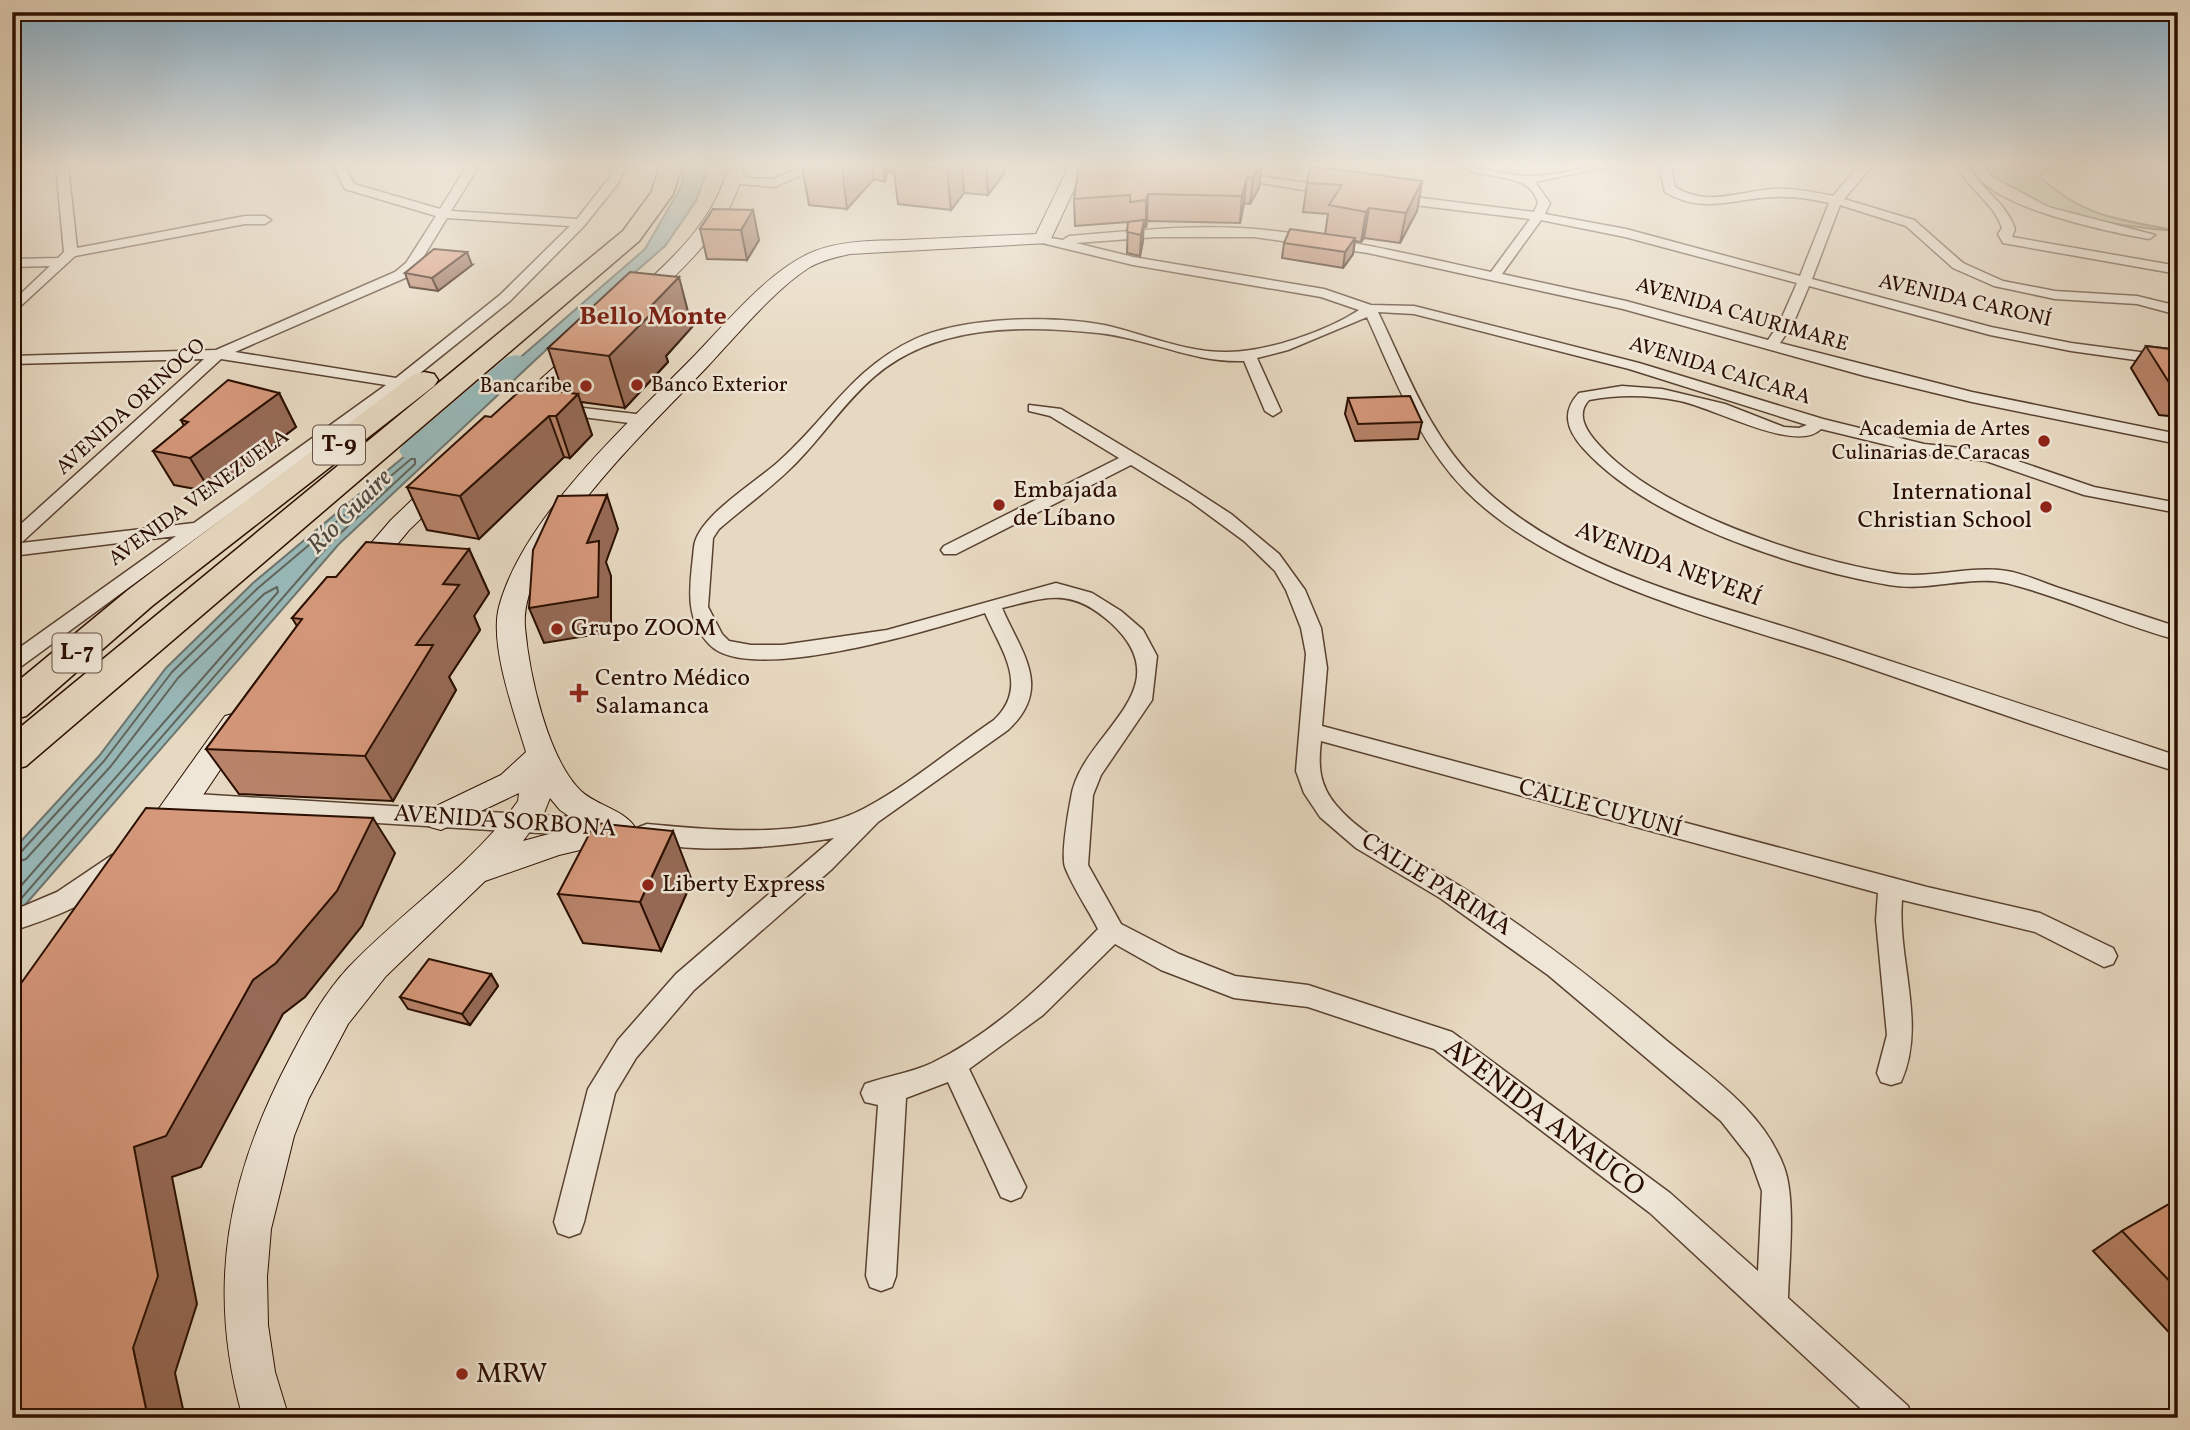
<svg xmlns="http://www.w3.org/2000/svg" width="2190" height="1430" font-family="Vollkorn,serif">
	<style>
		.green { fill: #b4bf93; stroke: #6f664a; stroke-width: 2 }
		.water { fill: #98b9b9; stroke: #6c756f; stroke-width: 2 }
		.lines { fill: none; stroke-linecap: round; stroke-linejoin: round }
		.shore { stroke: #61645c; stroke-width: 2 }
		.river { fill: #98b9b9; fill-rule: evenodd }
		.street-casing { stroke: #594130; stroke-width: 3 }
		.secondary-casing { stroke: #2a0e00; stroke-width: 2 }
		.highway-casing { stroke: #2a0e00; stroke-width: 3 }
		.street { fill: #efe6d7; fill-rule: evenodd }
		.secondary { fill: #efe6d7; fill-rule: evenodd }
		.highway { fill: #e7d9c1; fill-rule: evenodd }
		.wall { fill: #b8836a; stroke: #2a0e00; stroke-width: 2 }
		.shaded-wall { fill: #966a56; stroke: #2a0e00; stroke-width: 2 }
		.building { fill: #d6987b; stroke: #2a0e00; stroke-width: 2 }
		.poi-dot { fill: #8f2418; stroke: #efe6d7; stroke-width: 2.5 }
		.labels { text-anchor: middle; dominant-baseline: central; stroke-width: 5; stroke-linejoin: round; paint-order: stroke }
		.far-street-label { font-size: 21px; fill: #2a0e00; stroke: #efe6d7 }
		.far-poi-label { font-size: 21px; fill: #2a0e00; stroke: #efe6d7; text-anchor: end }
		.shield { fill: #efe6d7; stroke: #654f40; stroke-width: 2 }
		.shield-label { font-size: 23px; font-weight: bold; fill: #2a0e00 }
		.poi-label { font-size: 24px; fill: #2a0e00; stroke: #efe6d7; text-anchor: start }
		.street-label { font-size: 24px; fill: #2a0e00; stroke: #efe6d7 }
		.far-district-label { font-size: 26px; font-weight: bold; fill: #7a1f14; stroke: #efe6d7 }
		.water-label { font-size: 26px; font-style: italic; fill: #504a41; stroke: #efe6d7 }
		.near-street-label { font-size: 28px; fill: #2a0e00; stroke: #efe6d7 }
		.near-poi-label { font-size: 28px; fill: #2a0e00; stroke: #efe6d7; text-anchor: start }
	</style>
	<rect width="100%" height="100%" fill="#e7d9c1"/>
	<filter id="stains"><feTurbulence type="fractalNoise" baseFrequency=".00286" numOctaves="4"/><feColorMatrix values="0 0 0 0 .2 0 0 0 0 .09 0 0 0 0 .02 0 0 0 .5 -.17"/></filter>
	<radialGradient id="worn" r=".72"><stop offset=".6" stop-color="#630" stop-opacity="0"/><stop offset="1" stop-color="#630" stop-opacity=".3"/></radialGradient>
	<path class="green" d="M1990 166H2052L2039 176C2085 219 2120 219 2178 231 2133 228 2009 213 1987 170Z"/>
	<path class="water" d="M685 166H709L696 201 665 246 546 350 339 544 12 920V851L99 756 166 668 253 583 461 409 645 249 682 185Z"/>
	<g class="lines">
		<path class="shore" d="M12 855 20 853 104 761 172 672 258 588 411 459H415V464L333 540 12 909
			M12 864 26 859 111 766 178 678 264 594 277 587 278 592 12 896"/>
		<path class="river" d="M516 355 525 357 528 362 525 367 423 457H403L399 451 403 445 507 357Z"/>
		<g class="street-casing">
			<path id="street" d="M56 166H68L77 248 245 216H265L271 220 265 224H245L75 256 12 314V302L50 266 12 267V259L58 258 64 252Z
				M333 166H345L354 184 440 209 467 166H479L451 211 577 219 609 178 614 166H626L619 182 584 226 510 301 404 386 19 668 12 670V653L176 536 12 556V532L204 359 12 364V356L216 350 395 272 406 263 436 216 345 189ZM447 218 570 226 500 295 396 378 235 352 405 278 416 269ZM221 359 386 385 194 523 21 543Z
				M805 166H821L775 187 739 184 730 172 736 168 747 178 773 179Z
				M1461 166C1484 166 1505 176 1527 176 1555 177 1583 166 1611 166L1535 182 1550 203 1545 214 1626 229 1800 276 1829 203C1811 199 1793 196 1775 197 1734 198 1703 215 1665 192L1659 166H1671L1675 187C1707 207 1737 192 1772 189 1793 188 1813 192 1833 196L1859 166H1872L1844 199 1914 220 1963 263 2003 281 2055 291 2137 296 2178 306V315L2137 304 2055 299 1994 286 1953 268 1906 226 1840 205 1812 279 1991 327 2071 343 2178 357V366L2071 351 1990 335 1809 286 1793 324 1780 343 1972 392 2178 434V444L1972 402 1865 376 1623 309 1368 253 1254 237H1156L1076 243 1133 257 1324 289 1371 305 1414 306 1639 363 1823 419 1924 444 1988 451 2094 487 2178 503V513L2084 495 1986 461 1924 454 1821 429C1796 454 1715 408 1680 401 1650 395 1620 394 1589 400 1575 415 1587 432 1599 445 1658 511 1804 559 1890 573 1929 580 1968 565 2007 571 2025 574 2044 583 2062 589 2101 602 2139 614 2178 627V640C2120 625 2064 597 2006 583 1969 575 1928 592 1889 585 1794 568 1648 521 1583 448 1567 430 1561 412 1579 393L1622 386 1662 389 1725 404 1784 427 1799 428 1807 425 1629 369 1414 314 1378 312C1407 372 1430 437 1479 484 1570 572 1704 600 1820 638 1939 677 2058 716 2178 756V772C2068 738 1960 699 1851 662 1730 622 1557 582 1466 491 1418 442 1395 379 1367 317L1288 350 1257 358 1281 411 1273 416 1265 411 1244 361C1192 363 1148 338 1098 333 1023 325 936 324 875 376 844 402 821 439 792 467 770 489 743 508 719 529L713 538 708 607 722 634 729 641 751 645H782L887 630 1056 583 1092 593 1121 611 1143 630 1157 656 1152 700 1101 775 1093 795 1088 865 1121 924 1179 954 1235 976 1308 985 1452 1032 1670 1193 1758 1271 1762 1191 1750 1158 1721 1121 1548 975 1440 898 1356 848 1320 817 1304 793 1296 771 1306 654 1301 628 1286 590 1275 571 1244 541 1191 502 1131 465 956 554H944L941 550 944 546 1119 458 1050 416 1029 411V405L1061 409 1174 477 1231 514 1279 554 1305 590 1321 628 1327 668 1322 726 1927 887 2040 913 2113 948 2117 956 2113 964 2104 967 2035 932 1902 900C1897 961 1927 1024 1901 1082L1891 1085 1881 1082 1877 1073 1887 1035 1876 920 1878 893 1321 741C1318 766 1319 785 1336 805 1366 841 1415 859 1455 883 1530 929 1600 984 1667 1041 1711 1077 1763 1111 1784 1167 1796 1199 1789 1262 1788 1298L1908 1406 1912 1418H1871L1650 1213 1434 1049 1308 1007 1234 998 1161 970 1115 944 1043 1015 969 1069 1026 1187 1021 1197 1011 1201 1001 1197 948 1082 906 1098 896 1276 892 1287 881 1291 870 1287 866 1276 878 1105 865 1102 861 1093 865 1084C887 1076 910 1073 932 1063 996 1032 1049 979 1098 929 1088 909 1073 888 1065 867 1061 855 1068 813 1071 798 1080 733 1185 691 1111 623 1071 587 1048 597 1002 608 1022 654 1053 688 1008 730L878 822 832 869 694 990 636 1058 615 1093 584 1222 580 1233 569 1237 558 1233 554 1222 588 1089 618 1040 676 974 834 838C780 847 691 856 639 839L635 833 639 827 647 824C711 830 807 840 865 808 910 784 951 749 994 720 1030 686 1001 650 985 613 934 629 750 686 710 645 682 617 691 581 694 547 697 517 756 482 778 462 828 418 851 369 915 339 964 317 1051 315 1104 325 1145 334 1186 353 1228 352 1267 352 1327 331 1359 310L1321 297 1133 265 1038 242V236L1063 240 1069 236C1130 231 1194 224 1255 229 1335 236 1413 255 1491 272L1530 219 1390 202 1384 198 1390 194 1534 212 1538 203C1529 169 1483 182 1461 166ZM1541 220 1625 237 1797 283 1779 324 1768 340 1626 301 1502 274Z
				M1957 166H1969C1981 190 2006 202 2015 229L2012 237 2178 266V274L2003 243 1998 234 2002 228C1994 203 1969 190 1957 166Z
				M1973 166H1985L1990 176 2048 207 2155 235 2149 239C2114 233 1980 206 1973 166Z
				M1234 172 1334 187 1340 191 1334 195 1230 178 1228 176Z
				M557 405 645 415 653 420 645 425 551 413 549 410Z
				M180 793 605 819 613 822 616 828 613 834 605 837 184 811 171 818 163 815 160 809 172 796Z
				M112 855 120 857 124 864C105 901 49 919 12 931V911L57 892Z"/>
		</g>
		<g class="secondary-casing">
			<path id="secondary" d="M728 166H744C734 224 683 269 642 307H628L625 303 628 299C669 262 716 221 728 166Z
				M1069 166H1085L1049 243 850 254C836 257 823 260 810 267 775 289 736 336 707 367 656 421 518 549 525 627 529 673 547 758 581 791 597 806 626 810 636 829L631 838 559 855 485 881 386 976 348 1024 309 1098 294 1136 271 1229 267 1277 268 1325 275 1372 289 1418H243C205 1287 228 1175 291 1056 307 1025 324 994 348 968 402 911 472 866 518 801L519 793 441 830 430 827 425 818 430 809 501 775 526 752C515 715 489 645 499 607 523 516 631 421 696 354 728 321 771 268 815 251 843 240 875 241 904 240 948 238 992 236 1036 234ZM550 798 560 810 582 825 523 841 544 813Z
				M586 343 596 349 593 353 520 422H504L501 417 504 412 579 345Z
				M446 474 455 476 458 481 455 486 409 530 367 581H349L345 575 349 569 391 520 437 476Z
				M236 713 247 716 251 724 166 850 154 854 142 850 138 841 142 832 225 716Z"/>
		</g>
		<g class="highway-casing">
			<path id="highway" d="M660 166H682L673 194 639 241 26 766 12 770V734L623 231 651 193Z
				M424 372 434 374 438 380 434 386 152 606 26 716 12 720V686L128 590 414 374Z"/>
		</g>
		<use href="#street" class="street"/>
		<use href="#secondary" class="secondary"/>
		<use href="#highway" class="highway"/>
	</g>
	<path class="wall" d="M802 166H1004V174L988 195 964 193 951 210 898 204 894 171 889 172 887 171V174L885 182 874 179 847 209 809 205Z
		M1079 166H1261L1259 188 1250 204 1244 203 1240 223 1147 221 1146 227H1143V241L1140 256 1127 253 1128 222 1075 226 1074 199Z
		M1422 181 1417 211 1400 243 1364 238 1361 242 1355 241 1353 254 1343 268 1282 258 1284 243 1325 234 1328 214 1303 212 1307 183Z
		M713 209 759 240 747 260 707 259 700 229Z
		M472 265 438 291 410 287 405 273Z
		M692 327 666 356 668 362 625 408 581 402 592 435 570 458 564 457 479 539 427 530 407 487 563 392 548 348Z
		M2146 346 2178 350V417L2159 415 2131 368Z
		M279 393 296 427 211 492 174 485 153 451 184 426 181 420Z
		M1348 398 1422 422 1418 439 1355 441 1345 414Z
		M469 549 489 593 474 616 480 630 449 677 456 690 393 801 239 794 206 749 297 626 292 618 336 577Z
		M692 881 661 951 583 943 558 894Z
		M491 974 498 986 470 1025 408 1009 400 997Z
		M2178 1199V1342L2093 1251 2122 1231Z"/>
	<path class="shaded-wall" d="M843 166H872L874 179 847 209 842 167Z
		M883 166H886L887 174 885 182Z
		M888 166H894V171L889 172Z
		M949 166H962L964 193 951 210 947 168Z
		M986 166H1004V174L988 195Z
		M1259 166H1261L1259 188 1250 204 1253 178Z
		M1247 177 1244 203 1240 223 1242 196Z
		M1422 181 1417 211 1400 243 1406 213Z
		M1148 194 1147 221 1146 227V200Z
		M1369 208 1364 238 1361 242 1366 212Z
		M753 210 759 240 747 260 741 230Z
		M1144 220 1143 241 1140 256 1141 235Z
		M1355 238 1353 254 1343 268 1345 252Z
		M467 252 472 265 438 291 432 278Z
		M679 277 692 327 666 356 668 362 625 408 609 356 648 309Z
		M279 393 296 427 211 492 190 458Z
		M578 394 592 435 570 458 556 416Z
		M549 416 564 457 479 539 460 496Z
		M607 495 618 529 606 562 611 576V632L544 643 529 608 587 543Z
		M469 549 489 593 474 616 480 630 449 677 456 690 393 801 365 756 443 584Z
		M373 818 395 853 362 926 305 997 283 1014 201 1167 172 1177 197 1304 175 1373 185 1418H148L133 1348 134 1147 253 980Z
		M673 831 692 881 661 951 640 902Z
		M491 974 498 986 470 1025 462 1014Z"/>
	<path class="building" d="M922 166H949L947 168Z
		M1079 166H1259L1253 178 1247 177 1242 196 1148 194 1146 200 1130 202V195L1074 199Z
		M1310 166 1422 181 1406 213 1369 208 1366 212 1329 205 1342 185 1307 183Z
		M713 209 753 210 741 230 700 229Z
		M1144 220 1141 235 1127 232 1128 222Z
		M1290 229 1355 238 1345 252 1284 243Z
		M434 249 467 252 432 278 405 273Z
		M630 272 679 277 648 309 654 311 609 356 548 348Z
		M2146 346 2178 350V393L2175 392Z
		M228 380 279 393 190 458 153 451 188 422 181 420Z
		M524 387 578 394 556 416H549L460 496 407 487 485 416 491 417Z
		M1410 396 1422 422 1358 424 1348 398Z
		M607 495 587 543 599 541 598 597 529 608 533 550 558 496Z
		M366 542 469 549 443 584 459 585 416 645H433L365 756 206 749 302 619 292 618 327 577H336Z
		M146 808 373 818 337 891 276 963 253 980 166 1136 134 1147 158 1276 133 1348 148 1418H12V996Z
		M595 823 673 831 640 902 558 894Z
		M429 959 491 974 462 1014 400 997Z
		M2178 1199V1290L2122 1231Z"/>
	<linearGradient id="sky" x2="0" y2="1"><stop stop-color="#88b6d5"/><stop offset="0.45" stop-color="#f4eee3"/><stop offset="1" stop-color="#f4eee3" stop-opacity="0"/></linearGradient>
	<rect width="2190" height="366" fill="url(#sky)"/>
	<g class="poi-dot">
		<circle cx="637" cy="385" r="7"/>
		<circle cx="586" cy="386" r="7"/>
		<circle cx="2044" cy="441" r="7"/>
		<circle cx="999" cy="505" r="7"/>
		<circle cx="2046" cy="507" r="7"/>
		<circle cx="557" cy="629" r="7"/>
		<path d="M575.5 682.5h7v7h7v7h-7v7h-7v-7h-7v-7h7z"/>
		<circle cx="648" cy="885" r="7"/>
		<circle cx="462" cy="1374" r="7"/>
	</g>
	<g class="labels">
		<g class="far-street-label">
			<text transform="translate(1965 301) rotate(13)">AVENIDA CARONÍ</text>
			<text transform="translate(1742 315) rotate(16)">AVENIDA CAURIMARE</text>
			<text transform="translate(1720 371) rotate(17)">AVENIDA CAICARA</text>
			<text transform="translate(131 407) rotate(-42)">AVENIDA ORINOCO</text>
			<text transform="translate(199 498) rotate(-36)">AVENIDA VENEZUELA</text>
		</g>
		<g class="far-poi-label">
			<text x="651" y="385" text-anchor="start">Banco Exterior</text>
			<text x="572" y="386">Bancaribe</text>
			<text x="2030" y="429">Academia de Artes<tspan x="2030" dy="24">Culinarias de Caracas</tspan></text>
		</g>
		<g class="shield">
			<rect x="313" y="425.5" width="52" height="39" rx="5"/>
			<rect x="52.5" y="633.5" width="49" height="39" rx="5"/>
		</g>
		<g class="shield-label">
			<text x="339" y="445">T-9</text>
			<text x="77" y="653">L-7</text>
		</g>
		<g class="poi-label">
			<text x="1013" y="491">Embajada<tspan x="1013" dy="28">de Líbano</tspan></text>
			<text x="2032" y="493" text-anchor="end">International<tspan x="2032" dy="28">Christian School</tspan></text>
			<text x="571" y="629">Grupo ZOOM</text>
			<text x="595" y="679">Centro Médico<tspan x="595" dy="28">Salamanca</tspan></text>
			<text x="662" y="885">Liberty Express</text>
		</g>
		<g class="street-label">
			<text transform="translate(1668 565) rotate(21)">AVENIDA NEVERÍ</text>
			<text transform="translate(1600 809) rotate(15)">CALLE CUYUNÍ</text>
			<text transform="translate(505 822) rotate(4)">AVENIDA SORBONA</text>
			<text transform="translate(1436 885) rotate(32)">CALLE PARIMA</text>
		</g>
		<g class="far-district-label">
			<text x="653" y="317">Bello Monte</text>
		</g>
		<g class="water-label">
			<text transform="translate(350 512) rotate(-45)">Río Guaire</text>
		</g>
		<g class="near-street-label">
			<text transform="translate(1544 1118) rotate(37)">AVENIDA ANAUCO</text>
		</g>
		<g class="near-poi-label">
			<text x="476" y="1374">MRW</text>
		</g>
	</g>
	<rect width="2190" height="1430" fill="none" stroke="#e7d9c1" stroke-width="42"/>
	<rect x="14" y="14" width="2162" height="1402" fill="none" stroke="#2a0e00" stroke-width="3.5"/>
	<rect x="21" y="21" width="2148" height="1388" fill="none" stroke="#2a0e00" stroke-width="2"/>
	<rect width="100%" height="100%" filter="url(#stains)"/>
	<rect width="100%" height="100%" fill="url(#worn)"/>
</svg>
